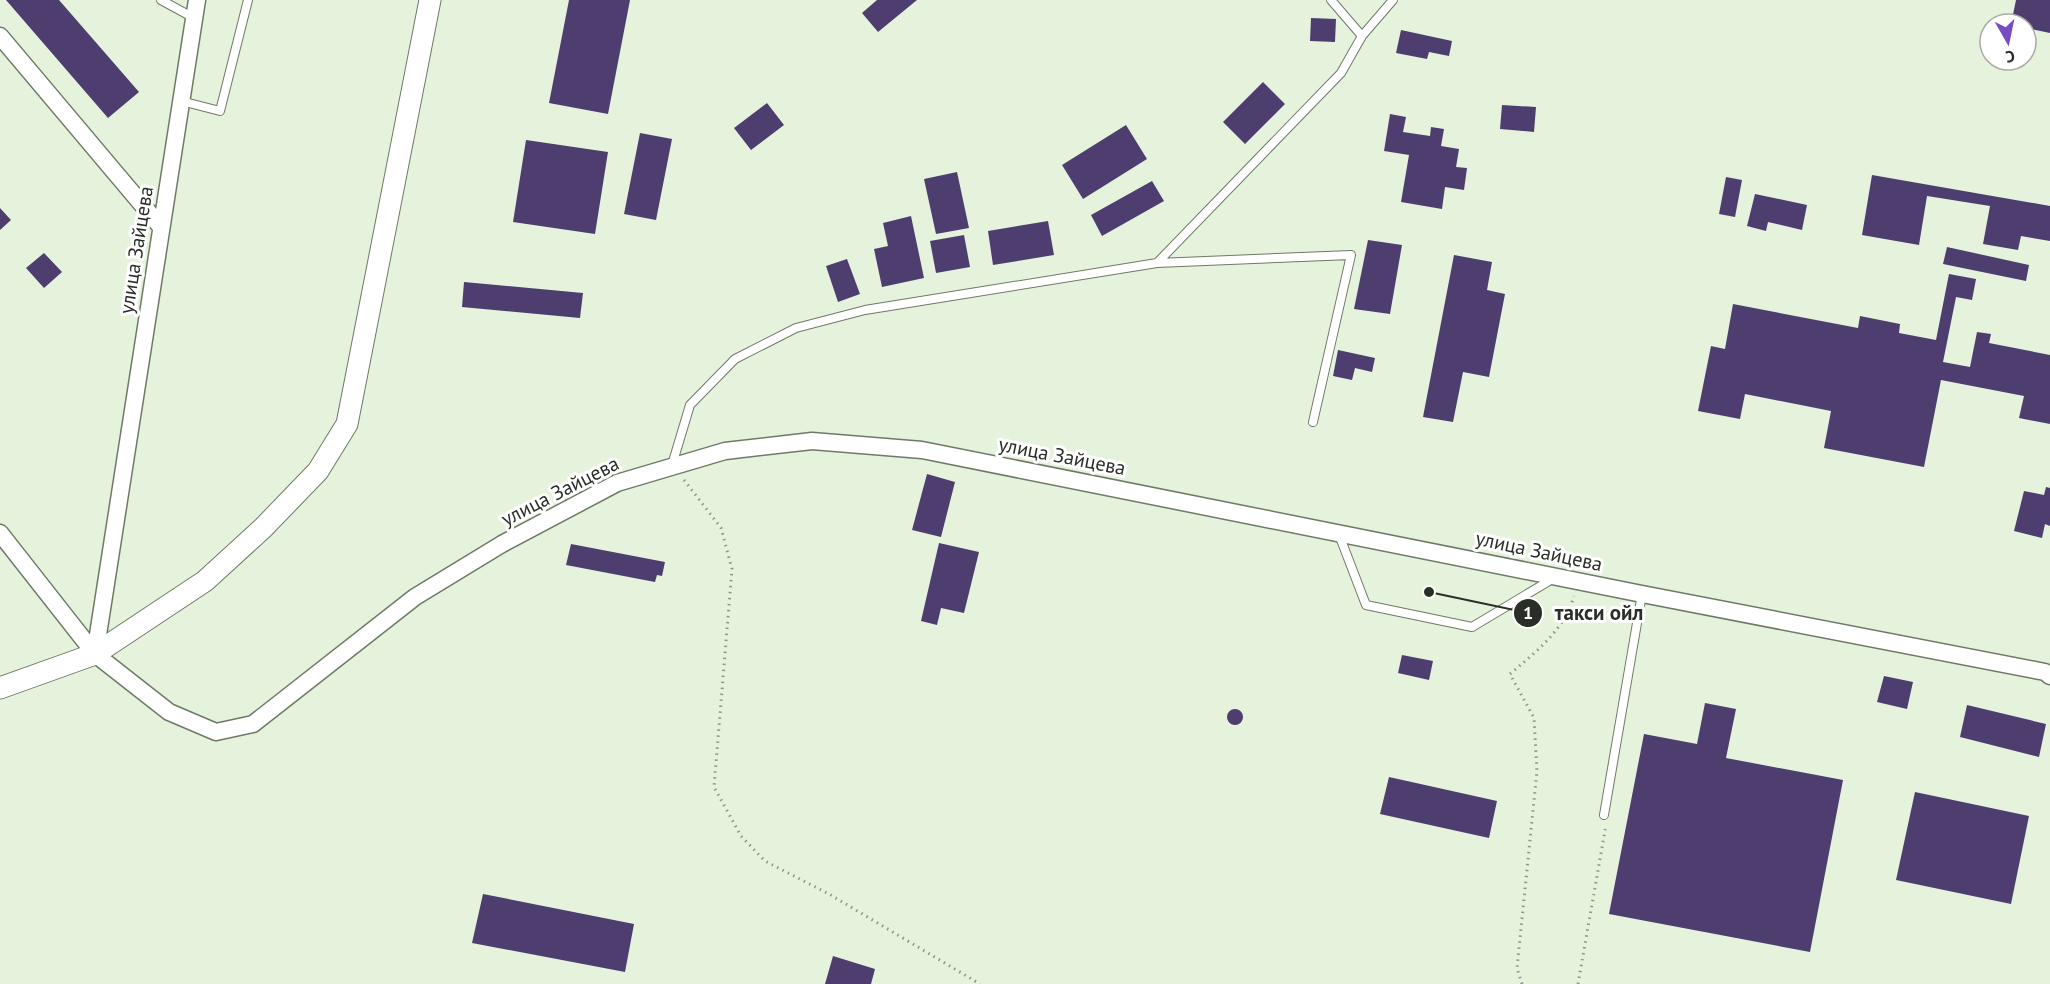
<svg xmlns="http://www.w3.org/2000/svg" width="2050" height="984" font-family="'PT Sans',sans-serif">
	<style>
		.building { fill: #4d3e6f }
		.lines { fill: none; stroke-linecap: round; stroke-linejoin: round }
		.service-casing { stroke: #6e7a66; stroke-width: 10 }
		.minor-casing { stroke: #6e7a66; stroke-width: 19 }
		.tertiary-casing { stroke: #6e7a66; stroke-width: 23 }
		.path { stroke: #8e9889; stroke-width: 3; stroke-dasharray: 1.5 4.5; stroke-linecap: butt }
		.service { stroke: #fff; stroke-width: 8 }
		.minor { stroke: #fff; stroke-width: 16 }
		.tertiary { stroke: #fff; stroke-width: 21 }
		.labels { text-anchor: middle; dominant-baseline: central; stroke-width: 6; stroke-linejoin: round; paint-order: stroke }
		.street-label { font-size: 20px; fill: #292e26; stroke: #fff }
		.leader { fill: none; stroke: #292e26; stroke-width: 2 }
		.callout-dot { fill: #292e26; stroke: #fff; stroke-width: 2 }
		.mark-label { font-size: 18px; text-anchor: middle; font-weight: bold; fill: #fff }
		.callout-label { font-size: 21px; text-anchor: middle; font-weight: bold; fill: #292e26; stroke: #fff; stroke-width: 6; stroke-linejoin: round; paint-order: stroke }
	</style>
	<rect width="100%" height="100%" fill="#e5f3dd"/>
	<path class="building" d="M6 0H59L139 92 108 118Z
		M569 0H630L608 114 549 103Z
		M877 0H917L878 32 862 13Z
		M2016 0H2050V33L2026 28V24H2011Z
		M1311 18 1336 19 1335 42 1310 41Z
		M1401 30 1452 41 1449 56 1429 52 1427 59 1396 53Z
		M1263 82 1285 104 1245 144 1223 122Z
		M767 103 784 125 751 150 734 128Z
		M1502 105 1536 107 1534 132 1500 129Z
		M1390 114 1406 117 1403 132 1430 136 1431 127 1444 129 1441 146 1459 149 1456 167 1467 168 1464 190 1445 187 1442 209 1401 202 1409 155 1384 151Z
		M1126 125 1147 159 1083 199 1062 165Z
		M640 133 672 139 656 220 624 214Z
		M526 140 608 152 595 234 513 222Z
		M957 172 969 228 936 234 924 179Z
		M1872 175 2050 206V241L2021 236 2018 250 1983 244 1990 206 1927 196 1919 245 1862 235Z
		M1726 177 1742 180 1735 217 1719 214Z
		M1152 181 1164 201 1102 236 1091 215Z
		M1755 194 1807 205 1802 230 1768 222 1766 231 1747 226Z
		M0 208 11 220 0 230Z
		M911 216 924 278 882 287 874 249 888 246 883 223Z
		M1048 221 1054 255 993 265 988 231Z
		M964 235 970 267 936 273 930 241Z
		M1368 240 1402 245 1390 314 1354 309Z
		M1947 247 2029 265 2026 281 1943 264Z
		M44 253 62 272 44 288 26 268Z
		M1454 255 1492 262 1487 290 1505 294 1489 377 1463 372 1453 422 1423 417Z
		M847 259 860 294 838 302 826 266Z
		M1949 274 1976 279 1972 300 1956 297 1943 362 1970 367 1977 332 1991 334 1989 343 2050 355V424L2019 418 2024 396 1941 380 1924 467 1824 448 1831 411 1745 394 1740 419 1698 411 1711 346 1725 349 1733 304 1858 328 1860 316 1900 324 1899 333 1936 340Z
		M464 282 583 293 580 318 462 307Z
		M1338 350 1375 358 1372 372 1355 368 1352 380 1333 376Z
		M927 474 955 482 941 537 912 530Z
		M2046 487 2050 488V526L2045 524 2042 538 2014 531 2024 491 2044 495Z
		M939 543 979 552 964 613 941 608 937 625 921 621Z
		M571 544 665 562 662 576 657 575 655 582 566 565Z
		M1402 655 1433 661 1429 680 1398 673Z
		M1884 676 1913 682 1907 709 1877 702Z
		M1705 703 1736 709 1726 758 1843 780 1810 952 1609 914 1644 734 1697 744Z
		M1967 705 2046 724 2039 757 1960 737Z
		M1227 717a8 8 0 1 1 16 0a8 8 0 1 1-16 0Z
		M1389 777 1497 801 1489 838 1380 814Z
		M1915 792 2029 816 2011 904 1896 880Z
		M483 894 634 924 625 972 472 943Z
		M833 956 875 969 871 984H825Z"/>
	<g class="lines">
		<g class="service-casing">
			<path id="service" d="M161 0 194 18
				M1362 36 1393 0
				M181 101 220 111 248 0
				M1157 263 1351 255 1313 422
				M672 465 690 405 735 359 796 328 865 310 1157 263 1341 73 1362 36 1331 0
				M1338 532 1366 605 1472 627 1554 578
				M1604 815 1642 594"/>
		</g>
		<g class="minor-casing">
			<path id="minor" d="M0 36 161 227
				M0 533 95 654 169 712 216 732 253 724 415 597 502 544 617 483 725 451 812 441 922 450 1642 594 2045 672 2050 676
				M95 654 197 0"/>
		</g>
		<g class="tertiary-casing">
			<path id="tertiary" d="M0 688 95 654 205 581 263 528 318 471 347 424 430 0"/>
		</g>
		<path class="path" d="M684 480 721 528 732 569 714 787 741 836 765 861 829 894 980 984
			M1522 984 1517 968 1537 771 1534 718 1510 674C1537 651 1564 630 1574 596
			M1578 984 1606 825"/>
		<use href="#service" class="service"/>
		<use href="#minor" class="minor"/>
		<use href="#tertiary" class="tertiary"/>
	</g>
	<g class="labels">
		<g class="street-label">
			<text transform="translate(136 250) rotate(-81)">улица Зайцева</text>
			<text transform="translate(1062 456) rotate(11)">улица Зайцева</text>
			<text transform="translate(560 491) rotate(-27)">улица Зайцева</text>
			<text transform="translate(1539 551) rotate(12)">улица Зайцева</text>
		</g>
	</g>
	<path class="leader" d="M1429 592L1528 613"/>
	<g class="callout-dot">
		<circle cx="1429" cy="592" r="6"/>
		<circle cx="1528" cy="613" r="15"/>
	</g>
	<g class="mark-label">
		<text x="1528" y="619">1</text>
	</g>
	<g class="callout-label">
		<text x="1599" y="620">такси ойл</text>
	</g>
	<g transform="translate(2008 42) rotate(171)"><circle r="28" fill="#ffffff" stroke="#a9aba8" stroke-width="1.5"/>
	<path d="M0-4.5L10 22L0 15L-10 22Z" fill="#764bc3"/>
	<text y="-9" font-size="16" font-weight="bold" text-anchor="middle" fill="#292e26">С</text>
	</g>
</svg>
